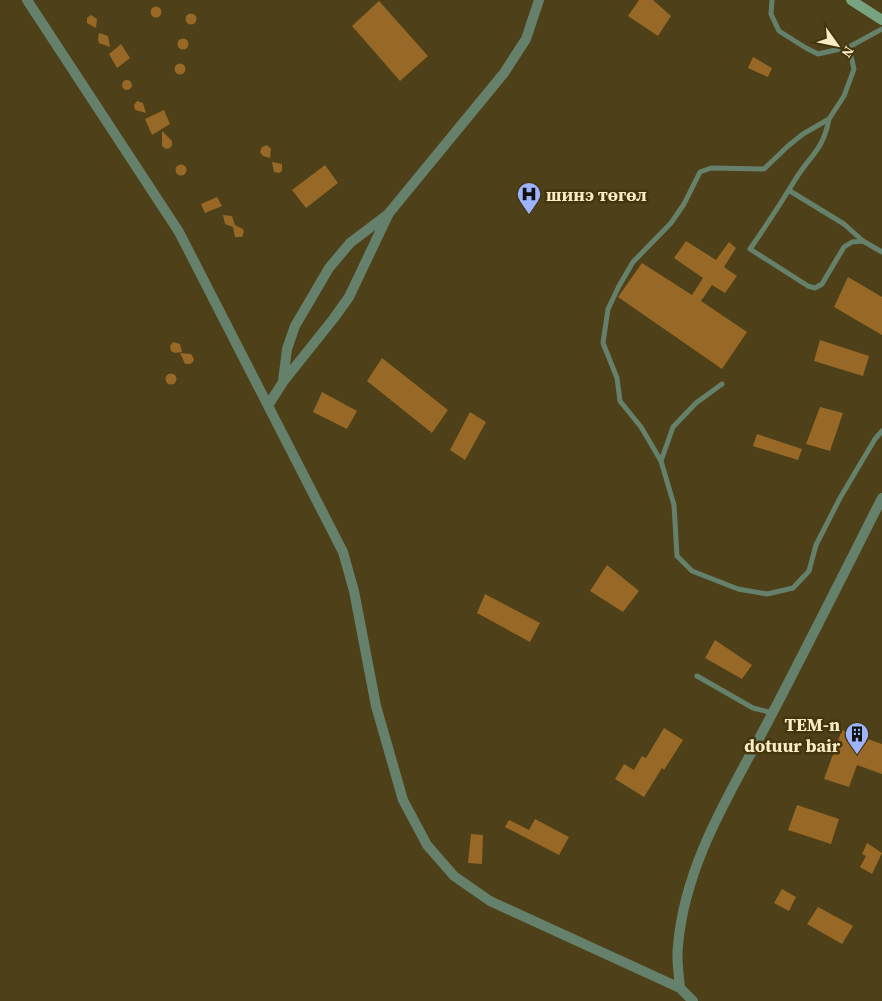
<svg xmlns="http://www.w3.org/2000/svg" width="882" height="1001" font-family="'Source Serif 4',serif">
	<style>
		.building { fill: #986826 }
		.lines { fill: none; stroke-linecap: round; stroke-linejoin: round }
		.lane { stroke: #65806b; stroke-width: 5 }
		.street { stroke: #65806b; stroke-width: 10 }
		.secondary { stroke: #78a381; stroke-width: 10 }
		.labels { text-anchor: middle; dominant-baseline: central; stroke-width: 5; stroke-linejoin: round; paint-order: stroke }
		.poi-label { font-size: 18px; font-weight: bold; fill: #f9ecc7; stroke: #43360c; text-anchor: start }
	</style>
	<rect width="100%" height="100%" fill="#4e4018"/>
	<path class="building" d="M639 0H653L671 16 658 36 628 16Z
		M379 1 428 56 400 81 352 26Z
		M150.5 12a5.5 5.5 0 1 1 11 0a5.5 5.5 0 1 1-11 0Z
		M185.5 19a5.5 5.5 0 1 1 11 0a5.5 5.5 0 1 1-11 0Z
		M91 15 97 19 96 28 87 23V18Z
		M99 33 108 36 110 47 99 43 98 40Z
		M177.5 44a5.5 5.5 0 1 1 11 0a5.5 5.5 0 1 1-11 0Z
		M121 44 130 58 117 68 109 54Z
		M753 57 772 68 768 77 748 68Z
		M174.5 69a5.5 5.5 0 1 1 11 0a5.5 5.5 0 1 1-11 0Z
		M122 85a5 5 0 1 1 10 0a5 5 0 1 1-10 0Z
		M137 101 143 103 146 113 135 110 134 105Z
		M164 110 170 124 152 135 145 119Z
		M162 131 172 141V145L170 148 166 149 162 146Z
		M267 145 271 149 270 158 263 156 260 152 262 147Z
		M272 162 282 164V171L279 173 274 172Z
		M175.5 170a5.5 5.5 0 1 1 11 0a5.5 5.5 0 1 1-11 0Z
		M325 165 338 183 306 208 292 190Z
		M217 197 222 206 205 213 201 204Z
		M223 215 232 216 235 225 243 229 244 232 242 237H235L233 227 225 224Z
		M686 241 716 260 729 242 736 248 724 267 737 276 725 293 712 285 701 301 747 332 722 369 618 297 642 263 692 295 703 278 674 258Z
		M848 277 882 297V335L834 307Z
		M820 340 869 356 863 376 814 361Z
		M173 342 180 344 182 352 175 353 171 351 170 346Z
		M180 353 191 354 194 359 193 362 190 364H185Z
		M382 358 448 410 432 433 367 381Z
		M165.5 379a5.5 5.5 0 1 1 11 0a5.5 5.5 0 1 1-11 0Z
		M322 392 357 411 347 429 313 412Z
		M820 407 843 413 830 451 806 444Z
		M470 412 486 422 465 460 450 450Z
		M757 434 802 449 798 460 753 446Z
		M607 565 639 591 623 612 590 591Z
		M485 594 540 623 530 642 477 613Z
		M715 640 752 665 742 679 705 658Z
		M664 728 683 740 664 770 662 768 644 797 615 779 624 764 634 770 642 756 646 758Z
		M842 730 882 744V774L857 765 849 787 824 779Z
		M797 805 839 819 831 844 788 830Z
		M535 819 569 837 559 855 505 827 509 820 529 830Z
		M471 834 483 835 482 864 468 863Z
		M867 843 882 853 872 874 860 867 866 856 862 854Z
		M782 889 796 897 789 911 774 903Z
		M818 907 853 926 842 944 807 924Z"/>
	<g class="lines">
		<path class="lane" d="M772 0 771 14 779 31 806 48 818 54 849 47 882 29
			M849 47 854 69 844 96 829 119 803 134 788 146 764 169 711 168 700 172 684 204 671 223 633 262 619 286 608 309 603 343 617 378 620 401 641 427 661 461 674 505 677 556 692 571 738 589 767 594 793 588 809 571 816 545 840 498 875 439 882 431
			M829 119C823 151 810 155 795 180 781 203 766 226 750 249L808 286 815 288 822 284 844 247 852 242 863 241 882 252
			M790 191 844 224 863 241
			M661 461 673 427 696 403 722 384
			M697 676 753 708 773 713"/>
		<path class="street" d="M27 0 179 232 343 552 354 591 376 706 403 800 427 845 454 876 490 901 680 988 693 1001
			M283 381 287 349 295 326 329 268 350 243 387 215
			M269 404 283 382 334 318 349 297 389 213 504 73 526 39 539 0
			M680 988C679 974 676 959 678 946 685 860 735 786 773 712 810 641 846 569 882 498"/>
		<path class="secondary" d="M851 0 882 20"/>
	</g>
	<defs>
		<g id="hospital-pin" transform="scale(1.25)"><path d="M0 17L-7.5 6A9.5 9.5 0 1 1 7.5 6Z" fill="#9db4fd" stroke="#43360c"/><path d="M-5-5h3v3.5h4V-5h3V5h-3V1.5h-4V5h-3Z" fill="#111"/></g>
		<g id="building-pin" transform="scale(1.25)"><path d="M0 17L-7.5 6A9.5 9.5 0 1 1 7.5 6Z" fill="#9db4fd" stroke="#43360c"/><path d="M-4-6H4V6H1V3H-1V6H-4ZM-2.5-4.3h1.7v1.8h-1.7ZM.8-4.3h1.7v1.8H.8ZM-2.5-1h1.7V.8h-1.7ZM.8-1h1.7V.8H.8Z" fill="#111"/></g>
	</defs>
	<g fill-rule="evenodd">
		<use href="#hospital-pin" x="529" y="194"/>
		<use href="#building-pin" x="857" y="734"/>
	</g>
	<g class="labels">
		<g class="poi-label">
			<text x="546" y="194">шинэ төгөл</text>
			<text x="840" y="724" text-anchor="end">TEM-n<tspan x="840" dy="21">dotuur bair</tspan></text>
		</g>
	</g>
	<g transform="translate(837 45) rotate(123)" stroke="#43360c" stroke-width="4" paint-order="stroke">
	<path d="M0-4L9 19L0 12L-9 19Z" fill="#f9ecc7"/>
	<text y="-8" font-size="14" font-weight="bold" text-anchor="middle" fill="#f9ecc7">N</text>
	</g>
</svg>
